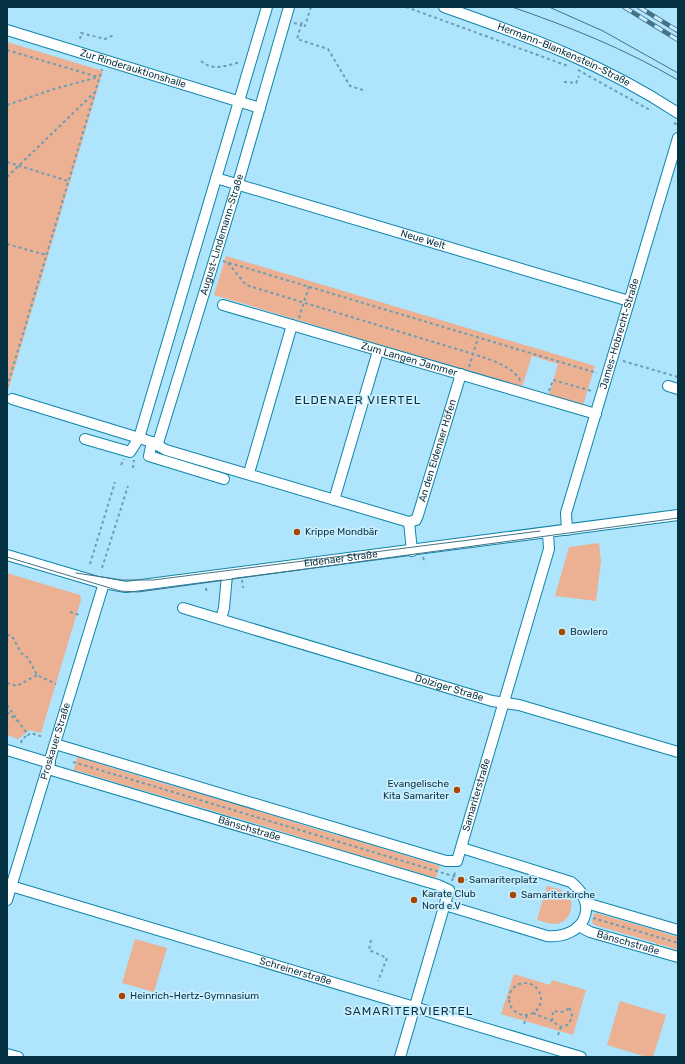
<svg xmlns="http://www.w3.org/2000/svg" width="685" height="1064" font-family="Rubik,sans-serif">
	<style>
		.green { fill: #ecb093 }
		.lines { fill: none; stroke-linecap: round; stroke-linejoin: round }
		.minor-casing { stroke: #0e84aa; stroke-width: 12 }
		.path { stroke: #6c9eb3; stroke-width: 2; stroke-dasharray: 3 3; stroke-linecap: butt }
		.minor { stroke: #fff; stroke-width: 10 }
		.tram { stroke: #427386; stroke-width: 1 }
		.rail-casing { stroke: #427386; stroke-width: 4.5 }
		.rail { stroke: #cbeefe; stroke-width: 3; stroke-dasharray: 9; stroke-linecap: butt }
		.poi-dot { fill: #a84700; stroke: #cbeefe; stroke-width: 1.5 }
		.labels { text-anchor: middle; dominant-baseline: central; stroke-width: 3.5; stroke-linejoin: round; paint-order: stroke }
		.street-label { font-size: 10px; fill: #063343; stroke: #cbeefe }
		.poi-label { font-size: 10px; fill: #063343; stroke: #cbeefe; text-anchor: start }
		.quarter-label { font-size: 12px; letter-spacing: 1px; fill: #063343; stroke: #cbeefe }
	</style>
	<rect width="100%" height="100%" fill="#aee4fc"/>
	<path class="green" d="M7 42 103 71 7 394Z
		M226 256 595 366 583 405 549 395 558 364 532 356 522 387 214 295Z
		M599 543 601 561 596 601 555 596 569 547Z
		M7 573 80 595 81 600 41 733 30 730 18 739 7 735Z
		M78 755 81 758 135 775 136 773H138V776L231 803 234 802 235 804 339 836 340 833 342 834V836L440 866 436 878 338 849 335 850V848L231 816 230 818H227V815L135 788 131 789V787L78 771 73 772Z
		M547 886C554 888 562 889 567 894 577 904 569 924 555 924 549 924 542 921 537 920Z
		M596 913 659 931 660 929 664 930V933L678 937V950L659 944 658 947 656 946V943L594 925 592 921 594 914Z
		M135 939 167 948 154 992 122 983Z
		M514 974 550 985 552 980 586 990 573 1035 501 1014Z
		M620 1001 666 1015 653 1057H647L607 1045Z"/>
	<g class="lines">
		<g class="minor-casing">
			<g id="minor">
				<path id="s1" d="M444 7C529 37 602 63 678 113"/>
				<path id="s2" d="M7 30 260 108"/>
				<path id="s3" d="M216 178 629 301"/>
				<path id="s4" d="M223 305 596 414"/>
				<path d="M668 386 678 389"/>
				<path id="s5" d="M12 399 152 442 166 450 409 522 416 520 418 515 461 374"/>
				<path d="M85 439 130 452 139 438 267 7"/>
				<path d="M152 442 149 456 224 479"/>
				<path id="s6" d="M158 443 241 173 289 7"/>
				<path d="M249 473 292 325"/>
				<path d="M334 500 378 351"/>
				<path d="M409 522 412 551"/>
				<path id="s7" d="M567 530 566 513 678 138"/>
				<path id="s8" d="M7 555 98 582 126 587 678 515"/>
				<path id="s9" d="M183 608 492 701 519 705 678 752"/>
				<path d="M221 619 224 608 227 575"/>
				<path id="s10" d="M55 744 446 861H457L549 549 548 533"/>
				<path d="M7 750 50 763"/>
				<path id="s11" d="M48 769 438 885 449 890 400 1057"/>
				<path id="s12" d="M11 886 581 1057"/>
				<path id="s13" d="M7 900 104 583"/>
				<path d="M586 903 678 930"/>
				<path d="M445 905 547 936C583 939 601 906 571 882L462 848"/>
				<path id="s14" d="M579 926 590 932 678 957"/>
				<path d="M7 1054 18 1057"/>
			</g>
		</g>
		<path class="path" d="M406 7 568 66
			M302 22 301 25 305 26 311 7
			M294 23 301 25 297 39 328 49 350 86 363 90
			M80 39 81 33 105 39 114 35
			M7 50 98 77
			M201 61C213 72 227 65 241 62
			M578 70 648 109H652
			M564 82 576 83 579 76
			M7 105 57 88 99 77
			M674 123 678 125
			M7 162 68 181
			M7 177 94 93
			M7 244 46 255
			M223 261 597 373
			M228 263 246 285 473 354C488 359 514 366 521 382
			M299 318 309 286
			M623 361 678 377
			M469 367 478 338
			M7 387 102 69
			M549 391 553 380 592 391
			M121 465 124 459
			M133 468 134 460
			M423 557 425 563
			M90 564 115 482
			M102 568 128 486
			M242 580 243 588
			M206 588 207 593
			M70 612 80 615
			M7 635 12 636 21 653 28 658 37 675 56 684
			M7 683 17 686 37 675
			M7 705 28 735 31 733 43 737
			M7 712 17 721
			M21 743 22 739 28 735
			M73 762 473 882
			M452 881 456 870
			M593 918 678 943
			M371 940 369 950 387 958 378 981
			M509 999a16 16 0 1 1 32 0a16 16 0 1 1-32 0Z
			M569 1008C574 1014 572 1020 567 1025L561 1027 552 1021 553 1011 564 1012Z
			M533 1013 552 1021
			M524 1024 527 1015
			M558 1035 561 1027"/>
		<use href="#minor" class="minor"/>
		<path class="tram" d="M512 7C570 27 625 49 678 80
			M549 7 603 31 678 73
			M7 557 120 591 138 592 678 518
			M76 573 122 580H153L540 531"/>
		<g class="rail-casing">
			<path id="rail" d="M624 7 678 40
				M639 7 678 31"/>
		</g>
		<use href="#rail" class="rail"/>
	</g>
	<g class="poi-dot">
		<circle cx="297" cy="532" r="4"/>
		<circle cx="562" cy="632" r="4"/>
		<circle cx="457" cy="790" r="4"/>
		<circle cx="461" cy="880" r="4"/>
		<circle cx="513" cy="895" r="4"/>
		<circle cx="414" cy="900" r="4"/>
		<circle cx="122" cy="996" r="4"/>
	</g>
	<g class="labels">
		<g class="street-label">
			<text stroke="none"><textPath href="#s1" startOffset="129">Hermann-Blankenstein-Straße</textPath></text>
			<text stroke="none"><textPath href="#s2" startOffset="132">Zur Rinderauktionshalle</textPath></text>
			<text stroke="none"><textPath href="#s6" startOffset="218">August-Lindemann-Straße</textPath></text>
			<text stroke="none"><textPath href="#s3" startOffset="216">Neue Welt</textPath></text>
			<text stroke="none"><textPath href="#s7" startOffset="204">James-Hobrecht-Straße</textPath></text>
			<text stroke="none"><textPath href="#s4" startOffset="194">Zum Langen Jammer</textPath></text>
			<text stroke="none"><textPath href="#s5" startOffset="496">An den Eldenaer Höfen</textPath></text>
			<text stroke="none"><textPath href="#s8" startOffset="340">Eldenaer Straße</textPath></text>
			<text stroke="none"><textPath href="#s9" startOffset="278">Dolziger Straße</textPath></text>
			<text stroke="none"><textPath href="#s13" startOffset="166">Proskauer Straße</textPath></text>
			<text stroke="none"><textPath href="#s10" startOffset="488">Samariterstraße</textPath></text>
			<text stroke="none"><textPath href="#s11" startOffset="210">Bänschstraße</textPath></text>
			<text stroke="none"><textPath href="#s14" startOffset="52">Bänschstraße</textPath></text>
			<text stroke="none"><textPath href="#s12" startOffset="297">Schreinerstraße</textPath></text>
		</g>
		<g class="poi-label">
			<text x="305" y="532">Krippe Mondbär</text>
			<text x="570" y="632">Bowlero</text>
			<text x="449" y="784" text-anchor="end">Evangelische<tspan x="449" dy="12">Kita Samariter</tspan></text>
			<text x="469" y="880">Samariterplatz</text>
			<text x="422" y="894">Karate Club<tspan x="422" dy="12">Nord e.V</tspan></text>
			<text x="521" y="895">Samariterkirche</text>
			<text x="130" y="996">Heinrich-Hertz-Gymnasium</text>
		</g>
		<g class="quarter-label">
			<text x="358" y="400">ELDENAER VIERTEL</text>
			<text x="409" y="1011">SAMARITERVIERTEL</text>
		</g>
	</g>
	<rect width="685" height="1064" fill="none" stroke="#063343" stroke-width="16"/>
</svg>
